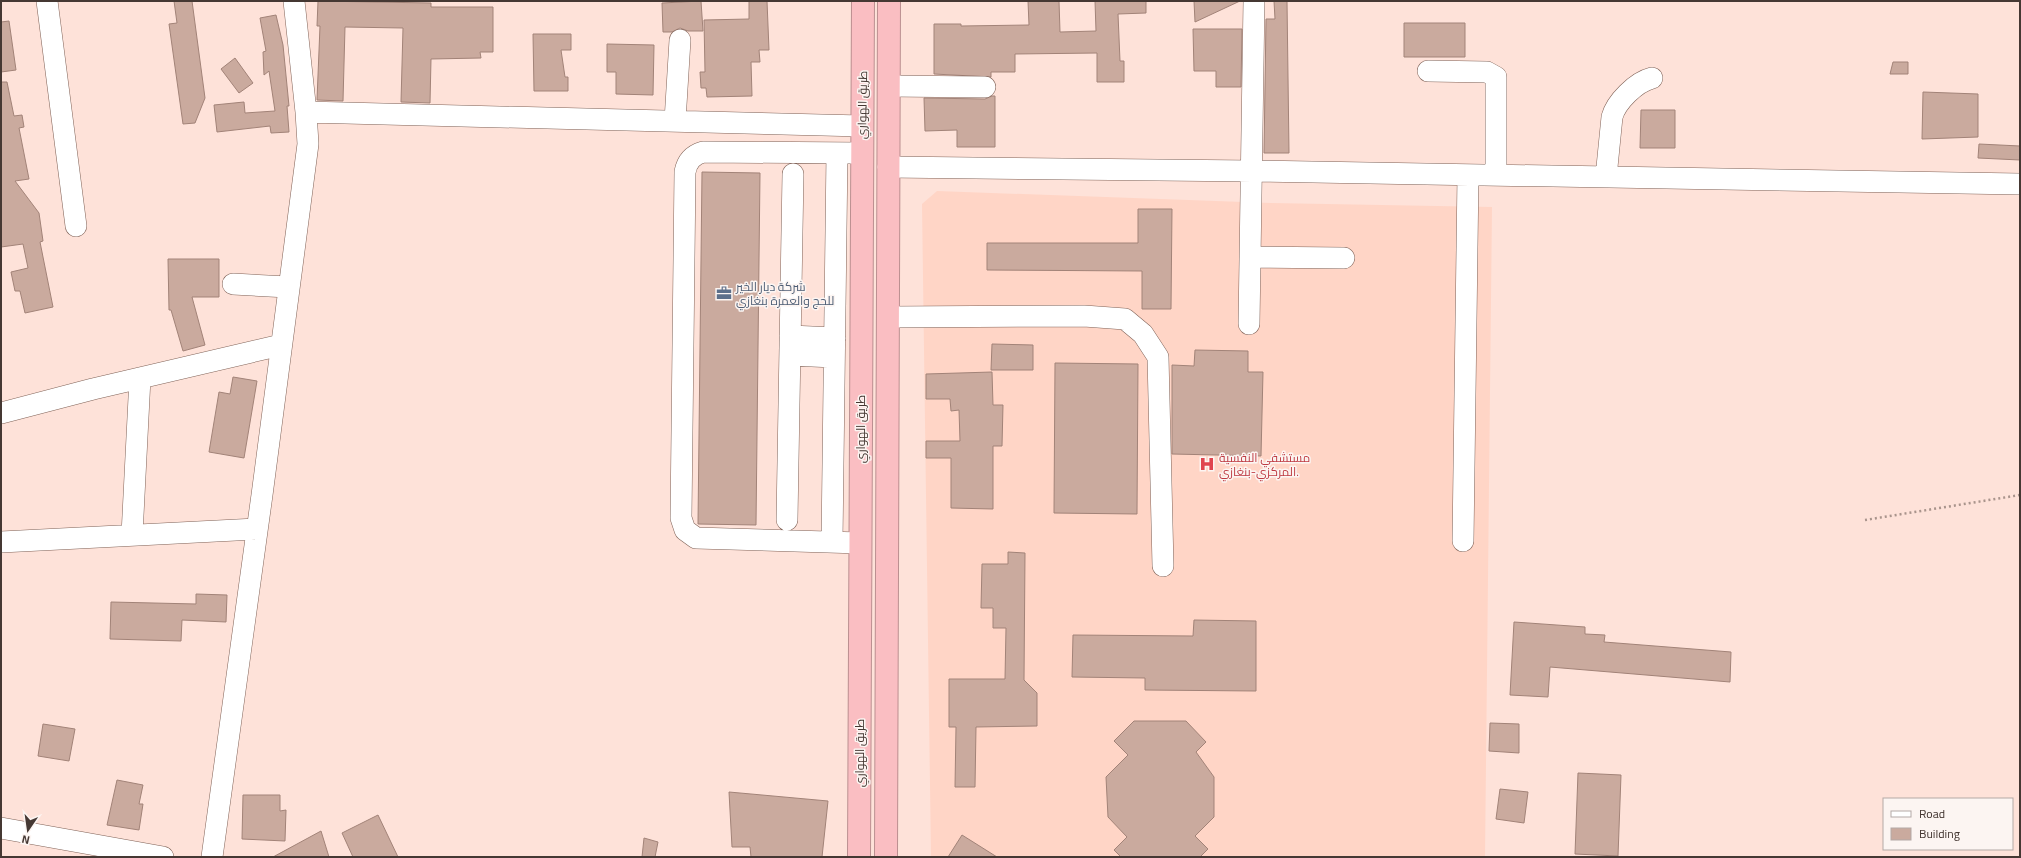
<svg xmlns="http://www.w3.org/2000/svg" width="2021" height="858" font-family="Georgia,Cairo,serif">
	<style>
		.built { fill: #ffd5c6 }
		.building { fill: #caaa9e; stroke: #a28378 }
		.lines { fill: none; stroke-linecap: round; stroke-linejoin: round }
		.minor-casing { stroke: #806358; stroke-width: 22 }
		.highway-casing { stroke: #bb8f90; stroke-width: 24 }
		.path { stroke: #a9948c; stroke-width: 2.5; stroke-dasharray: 2 3; stroke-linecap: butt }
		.minor { stroke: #fff; stroke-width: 21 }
		.highway { stroke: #fabec2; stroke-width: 22 }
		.labels { text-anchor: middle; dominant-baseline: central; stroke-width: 3; stroke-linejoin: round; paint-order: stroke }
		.street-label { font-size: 12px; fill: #453833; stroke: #fcf5f2 }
		.service-label { font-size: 12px; fill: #4e5e75; stroke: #fcf5f2; text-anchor: start }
		.health-label { font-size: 12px; fill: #be3a42; stroke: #fcf5f2; text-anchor: start }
	</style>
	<rect width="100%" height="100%" fill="#fee2d9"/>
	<path class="built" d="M937 191 1271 203 1492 207 1485 857H931L922 204Z"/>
	<path class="building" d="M174 1H192L205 98 195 123 183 124 169 24 177 23Z
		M318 1 431 3V7H493V52H480L481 58 431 59 430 103 401 102 403 28 345 27 343 101 317 100 320 26H317Z
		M701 1 703 31H688L680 28 672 32H663L662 3Z
		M749 1H767L769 50H759L760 62H751L752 96 707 97 706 88H701L700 72H705L704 20 749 19Z
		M1028 1H1059L1060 32 1096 31 1095 1H1146V13L1118 14 1120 61H1124V82H1097V53L1015 54V72H991V77L934 74V24H961V26L1029 25Z
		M1194 1H1240L1195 22Z
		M1274 1H1287L1289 153H1264L1266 19H1275Z
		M276 15 283 45 289 106H287L289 132 271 133 270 126 217 132 214 105 244 102 245 113 275 111 269 71 264 75 263 52 266 51 260 18Z
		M9 21 16 70 1 72V22Z
		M1404 23H1465V57H1404Z
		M1193 29H1242L1241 87H1216V71H1194Z
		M533 34H571V50H561L565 77H568V91H534Z
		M607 44 654 45 653 95 616 94V72H607Z
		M235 58 253 83 239 93 221 69Z
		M1893 62H1908V74H1890Z
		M1 82H7L14 116 22 115 24 127 19 128 29 179 15 181 39 213 43 241 40 242 53 307 25 313 20 291H15L11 272 28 268 23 244 1 247Z
		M1923 92 1978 94V137L1922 139Z
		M992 96H995V147H957V130L925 131 924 98 985 99Z
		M1641 110H1675V148H1640Z
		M1979 144 2020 146V160L1978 158Z
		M702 172 760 173 756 525 698 524Z
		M1138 209H1172L1171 309H1142V271L987 270V243H1138Z
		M168 259H219V297H192L205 345 183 351 171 310H169Z
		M992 344 1033 345V370H991Z
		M1195 350 1248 351V372H1263L1261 456 1172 454V365L1194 366Z
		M1055 363 1138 364 1137 514 1054 513Z
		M992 372 993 405H1003L1002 446H993V509L951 508V458H926V441H960L959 410 951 411 950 399H926V374Z
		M233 377 257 381 244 458 209 452 219 392 230 394Z
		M1008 552 1025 553 1024 680 1037 693V726L976 727 975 787H955L956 727H949V679H1005L1006 628H993V608H981L982 564H1008Z
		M196 594 227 595 226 622 182 620 181 641 110 639 111 602 196 604Z
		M1194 620 1256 621V691L1145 690V678L1072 677 1073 635 1193 636Z
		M1514 622 1585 627V634L1605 635 1604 642 1731 652 1730 682 1550 667 1548 697 1510 695Z
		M1134 721H1186L1206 742 1196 752 1214 777V817L1195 836 1208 849 1200 857H1121L1114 850 1127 837 1108 817 1106 777 1128 755 1114 741Z
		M1490 723 1519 724V753L1489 751Z
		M43 724 75 729 69 761 38 756Z
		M1578 773 1621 775 1618 856 1575 854Z
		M117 780 143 785 139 804H143L139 830 107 825Z
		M1500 789 1528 792 1524 823 1496 819Z
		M729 792 828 801 822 857H751L750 847H732Z
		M243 795H280V811L286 810 285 841 242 839Z
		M378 815 398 857H353L342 833Z
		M321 831 329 857H273Z
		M962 835 997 857H948Z
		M644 838 658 842 655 857H642Z"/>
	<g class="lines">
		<g class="minor-casing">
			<path id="minor" d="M47 1 76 226
				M1428 71 1487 72 1496 77V175
				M889 86 985 87
				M306 112 862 126
				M675 121 680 40
				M888 167 1252 171 2020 184
				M1606 177 1612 117C1616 102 1636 82 1652 78
				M1250 257 1344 258
				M233 284 288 287
				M888 317 1084 316 1125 319 1143 334 1158 357 1163 566
				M1249 324 1254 1
				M790 336 835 338
				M790 355 834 357
				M1 413 93 389 281 345
				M787 520 793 174
				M132 535 140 378
				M1463 541 1468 175
				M1 542 257 529
				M832 542 837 153
				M860 543 696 538 685 530 681 518 685 172C687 161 693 155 703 152L861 153
				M1 828 163 857
				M212 857 262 495 308 144 306 112 294 1"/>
		</g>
		<g class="highway-casing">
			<path id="highway" d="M859 857 863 1
				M886 857 889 1"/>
		</g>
		<path class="path" d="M1865 520 2020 495"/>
		<use href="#minor" class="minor"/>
		<use href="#highway" class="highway"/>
	</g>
	<defs>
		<g id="office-bare" transform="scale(1.2)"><path d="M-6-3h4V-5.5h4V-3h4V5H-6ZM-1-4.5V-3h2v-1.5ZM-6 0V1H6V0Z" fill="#5c6f8a" stroke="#fcf5f2" stroke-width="2.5" paint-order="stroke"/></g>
		<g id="hospital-bare" transform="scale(1.2)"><path d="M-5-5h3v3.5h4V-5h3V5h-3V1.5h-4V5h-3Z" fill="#e0444e" stroke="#fcf5f2" stroke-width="2.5" paint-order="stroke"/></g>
	</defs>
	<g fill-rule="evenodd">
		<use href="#office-bare" x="724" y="293"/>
		<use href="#hospital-bare" x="1207" y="464"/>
	</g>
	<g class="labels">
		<g class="street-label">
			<text transform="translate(862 105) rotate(-89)">طريق الهواري</text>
			<text transform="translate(860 429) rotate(-90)">طريق الهواري</text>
			<text transform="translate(859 753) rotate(-90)">طريق الهواري</text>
		</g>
		<g class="service-label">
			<text x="736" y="286">شركة ديار الخير<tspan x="736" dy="14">للحج والعمرة بنغازي</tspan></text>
		</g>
		<g class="health-label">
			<text x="1219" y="457">مستشفي النفسية<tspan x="1219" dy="14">المركزي-بنغازي.</tspan></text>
		</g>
	</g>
	<rect width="2021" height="858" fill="none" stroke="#453833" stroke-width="4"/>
	<rect x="1883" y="798" width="130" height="52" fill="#fcf5f2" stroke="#b3a9a6"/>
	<rect x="1891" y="811" width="20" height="6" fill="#ffffff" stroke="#b3a9a6"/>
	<text x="1919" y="818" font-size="12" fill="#453833">Road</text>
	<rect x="1891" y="828" width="20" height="12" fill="#caaa9e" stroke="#b3a9a6"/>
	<text x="1919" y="838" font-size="12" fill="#453833">Building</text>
	<g transform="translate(28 830) rotate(193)" stroke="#fcf5f2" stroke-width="3" paint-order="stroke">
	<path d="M0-3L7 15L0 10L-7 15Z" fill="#453833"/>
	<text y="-6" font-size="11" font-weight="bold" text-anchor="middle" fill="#453833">N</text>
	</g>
</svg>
